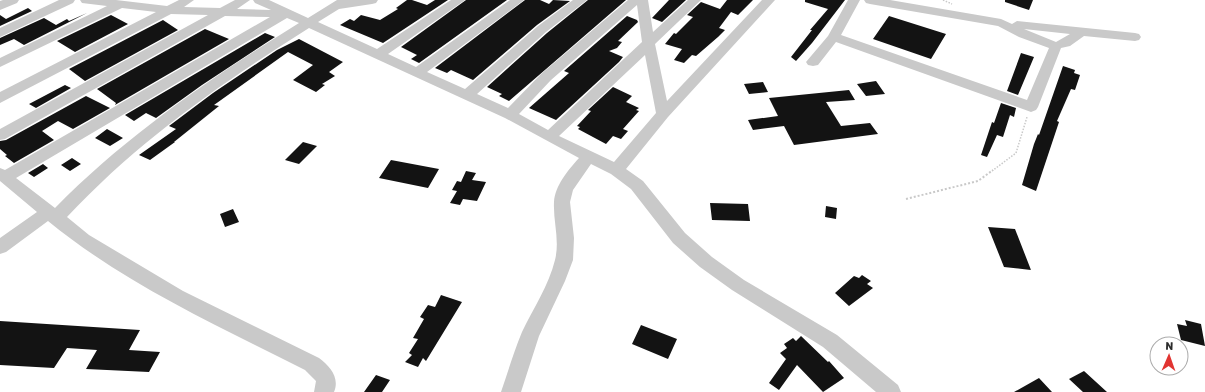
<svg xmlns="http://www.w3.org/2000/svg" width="1205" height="392" font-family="Rubik,sans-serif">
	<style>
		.building { fill: #131313 }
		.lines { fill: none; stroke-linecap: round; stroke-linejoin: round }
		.path-far1 { stroke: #c9c9c9; stroke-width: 1.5; stroke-dasharray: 1.5 1.5; stroke-linecap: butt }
		.path { stroke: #c9c9c9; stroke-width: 2; stroke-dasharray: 2 2; stroke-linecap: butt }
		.minor { fill: #c9c9c9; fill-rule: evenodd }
	</style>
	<rect width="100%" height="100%" fill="#fff"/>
	<path class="building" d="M407 0H412L427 5 435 0H448L383 43 340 25 350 19 354 21 361 15 380 20 398 9 396 8Z
		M466 0H507L419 63 411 59 417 55 401 47Z
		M525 0H540L549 4 553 0 570 1 537 25 473 80 451 70 447 73 435 68Z
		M588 0H626L509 101 499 96 502 94 487 87 547 33Z
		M669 0H686L662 22 652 18Z
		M727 0H753L738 15 731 12 719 28 725 30 718 37 696 56 692 55 684 63 674 60 682 49 665 44 674 33 676 34 693 17 687 15 701 2 720 9Z
		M805 0H845L812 43 796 61 791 57 812 30H810L828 9 805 2Z
		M1005 0H1033L1029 10 1005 2Z
		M28 8 32 11 0 26V15L6 19Z
		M87 13 24 45 14 39 0 45V38L44 18 56 25 67 19 69 21Z
		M111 15 128 24 75 52 57 41Z
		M627 16 637 20 638 22 618 41 622 42 617 48 609 51 623 57 619 62 556 120 529 108 569 73 564 71Z
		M889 16 946 34 931 59 873 39Z
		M163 20 178 30 85 81 69 69Z
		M205 29 229 39 115 105 116 103 97 89Z
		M265 33 275 37 202 85 156 118 146 113 134 121 125 115Z
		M299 39 343 62 329 72 335 76 322 84 325 85 316 92 293 80 313 65 288 52 214 105 219 106 174 142H175L150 160 139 155 176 129 169 126 213 93 277 50Z
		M1021 53 1034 57 1018 95 1007 91Z
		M1063 66 1075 70 1074 73 1080 75 1075 90 1071 89 1057 121 1059 122 1036 191 1022 185 1034 144 1038 134 1039 135Z
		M876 81 885 94 866 96 857 84Z
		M763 82 768 92 749 94 744 84Z
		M65 85 71 88 36 108 29 104Z
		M613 87 632 96 626 102 639 108 636 110 639 111 623 129 628 131 621 139 613 136 606 144 578 129 580 127 577 126 591 111 588 110Z
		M849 90 855 100 826 102 841 126 870 123 878 134 794 145 784 126 753 130 748 120 778 116 769 98Z
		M86 96 110 108 73 129 58 121 42 131 54 140 14 163 5 156 7 155 0 149V141L6 140Z
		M1001 103 1016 108 1014 117 1010 115 1003 137 997 135 987 157 981 155 992 122 994 123Z
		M107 129 123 138 110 146 95 138Z
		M303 142 317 146 299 164 285 160Z
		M72 158 81 164 70 171 61 165Z
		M391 160 439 169 428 188 379 178Z
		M43 164 48 168 34 177 28 173Z
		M466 171 476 173 472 180 486 182 477 201 463 199 460 205 450 203 457 191 452 190 457 181 461 182Z
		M710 203 748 204 750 221 712 220Z
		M826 206 837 208 836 219 825 217Z
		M233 209 239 222 225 227 220 214Z
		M988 227 1015 229 1031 270 1004 267Z
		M862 275 871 281 867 284 873 288 849 306 835 293 854 276 859 278Z
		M441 295 462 302 426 361 423 358 418 367 405 362 412 355 409 353 418 339 413 338 424 319 420 317 428 305 435 307Z
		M1185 320 1201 324 1205 346 1181 340 1177 324 1187 326Z
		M0 321 140 330 129 350 160 352 149 372 86 369 97 350 67 348 54 368 0 365Z
		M641 325 677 339 668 359 632 344Z
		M801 336 828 362 829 361 844 378 823 392 797 365 779 390 769 383 786 359 780 353 787 348 784 344 793 338 796 341Z
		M1084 371 1107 392H1083L1069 379Z
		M376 375 390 380 382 392H364Z
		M1039 378 1052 392H1014Z"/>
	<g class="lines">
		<path class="path-far1" d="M943 0 952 4
			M992 171 1016 153 1027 117"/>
		<path class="path" d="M906 199 978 181 993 170"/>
		<path class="minor" d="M3 0H19L17 3 0 10V1Z
			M59 0H75L73 3 0 37V28Z
			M80 0H116L167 6 179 0H194L184 7 220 8 235 0H250L237 9 271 10 255 3 253 0H269L308 18 337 0H378L376 3 372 4 339 9 318 22 377 49 451 0H465L388 54 416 67 510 0H524L427 72 465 89 538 26 573 0H587L546 32 477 94 508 108 541 74 628 0H648L653 32 688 0H701L655 44 667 101 762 0H775L668 117 626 169 643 181 685 233 712 257 744 280 837 335 898 385 901 392H876L823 347 732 290 700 267 673 243 631 189 611 174 591 164 573 190 570 202 574 238 573 260 565 281 539 336 521 392H501C508 372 514 351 522 332 533 309 549 285 555 260 560 240 553 222 554 202 555 186 568 170 579 158L505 118 309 28C220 84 139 140 67 217L89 235 183 291 319 358C330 366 340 378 334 392H314L316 381 305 370C218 326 125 284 48 221L6 252 0 254V238L37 212 0 181V168L5 170 270 17 225 16 5 139 0 140V129L208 15 171 14 0 103V92L156 12 122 8 0 67V58L107 6 82 3ZM637 5 642 42 548 130 519 114 551 80ZM287 18 299 23C211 78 128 134 55 208L16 178ZM645 55 656 113 614 162 559 136Z
			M848 0H860L841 35 1027 100 1049 48 1019 37 998 26 870 4 866 3 864 0H890L1001 19 1012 24 1017 21 1135 33 1139 34 1141 37 1139 40 1135 41 1084 36 1070 46 1061 48 1038 107 1036 110 1031 112 836 42 818 65 813 66 808 65 806 62 828 36ZM1024 29 1070 34 1056 42Z"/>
	</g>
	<g transform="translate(1169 356) rotate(2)"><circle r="19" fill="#ffffff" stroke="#ababab"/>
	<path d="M0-3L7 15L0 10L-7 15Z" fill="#e13431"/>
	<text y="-6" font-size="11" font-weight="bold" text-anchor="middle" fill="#2c2c2c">N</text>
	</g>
</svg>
